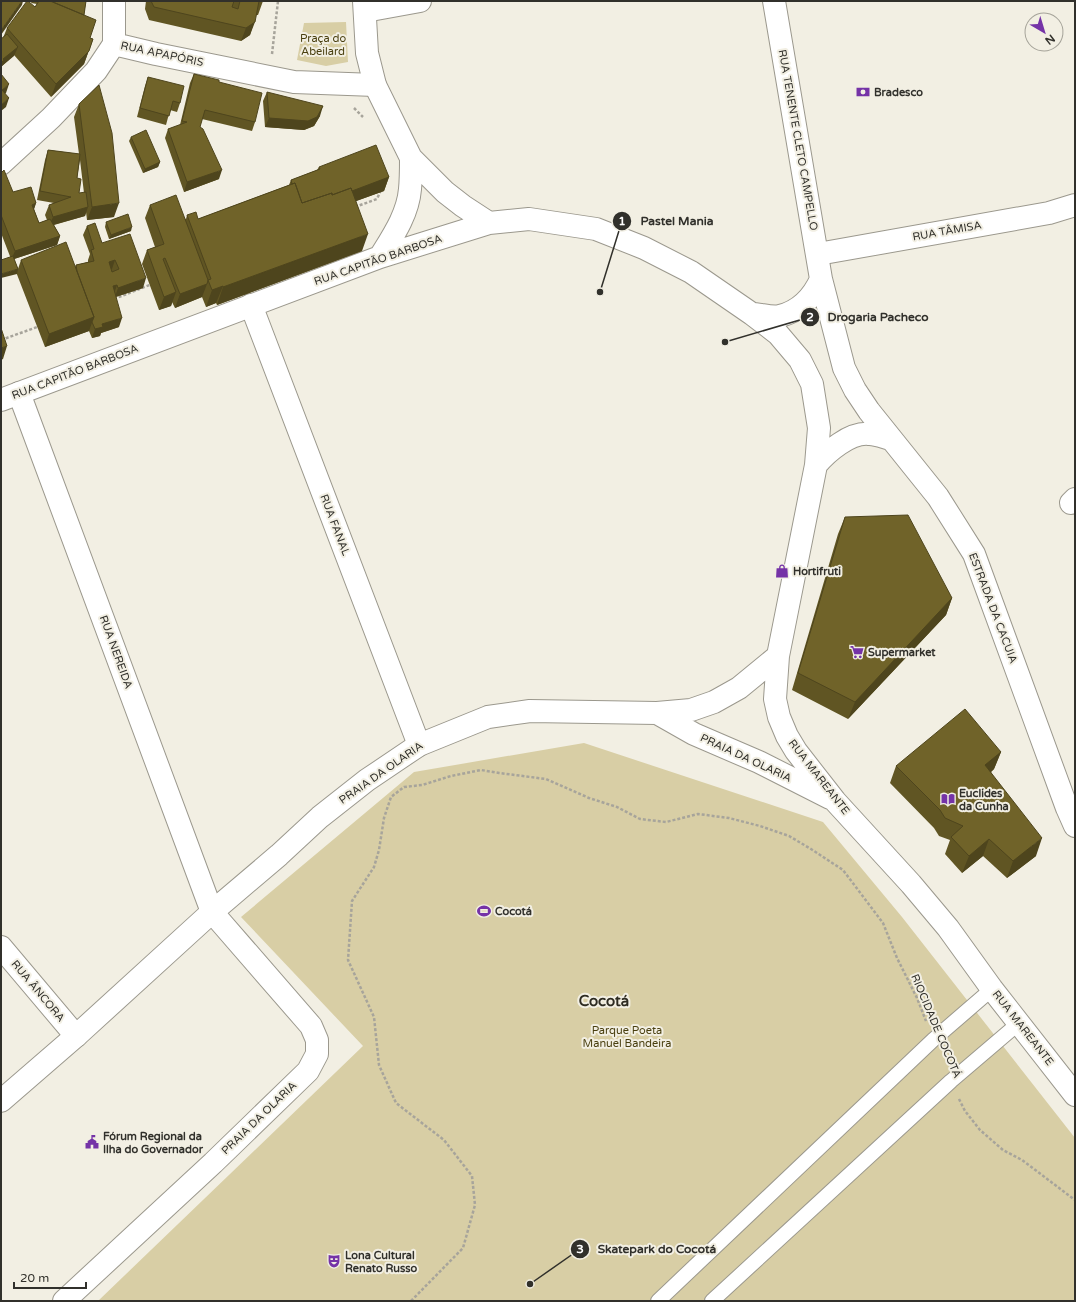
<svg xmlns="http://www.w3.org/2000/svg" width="1076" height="1302" font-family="'Varela Round',sans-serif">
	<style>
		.green { fill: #d8cea5 }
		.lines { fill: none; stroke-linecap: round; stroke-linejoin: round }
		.lane-casing { stroke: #9b988d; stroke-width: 16 }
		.street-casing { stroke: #9b988d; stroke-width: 24 }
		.secondary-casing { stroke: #9b988d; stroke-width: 24 }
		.path { stroke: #a7a49b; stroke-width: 2.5; stroke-dasharray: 3 2; stroke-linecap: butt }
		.lane { stroke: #fff; stroke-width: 14 }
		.street { stroke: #fff; stroke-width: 22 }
		.secondary { stroke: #fff; stroke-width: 22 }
		.wall { fill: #605523; fill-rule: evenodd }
		.shaded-wall { fill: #4e451d }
		.building { fill: #706329; stroke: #4e451d; fill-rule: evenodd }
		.labels { text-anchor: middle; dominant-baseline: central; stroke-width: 4; stroke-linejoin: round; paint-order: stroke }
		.park-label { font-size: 11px; fill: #493f0f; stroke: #f2efe3 }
		.street-label { font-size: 11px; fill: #31302b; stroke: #f2efe3 }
		.poi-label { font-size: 11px; font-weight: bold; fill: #31302b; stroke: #f2efe3; text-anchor: start }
		.district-label { font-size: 15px; font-weight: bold; fill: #2d2b21; stroke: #f2efe3 }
		.leader { fill: none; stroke: #31302b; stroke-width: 1.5 }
		.callout-dot { fill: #31302b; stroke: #f2efe3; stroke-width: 1.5 }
		.mark-label { font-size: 12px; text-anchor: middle; font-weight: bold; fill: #fff }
		.callout-label { font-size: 12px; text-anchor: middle; font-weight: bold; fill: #31302b; stroke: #f2efe3; stroke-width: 4; stroke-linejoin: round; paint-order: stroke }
	</style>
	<rect width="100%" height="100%" fill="#f2efe3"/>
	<path class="green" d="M346 22 348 62 326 66 297 60 304 23Z
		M584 743 823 822 902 917 1075 1138V1301H98L363 1046 241 917 414 772Z"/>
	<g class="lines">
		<g class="lane-casing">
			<path id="lane" d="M658 1301 933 1040 992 989
				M712 1301 951 1081 1019 1023"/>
		</g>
		<g class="street-casing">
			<path id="street" d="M365 11 420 1
				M114 44 156 54 294 82 375 85
				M114 44V1
				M1 164 51 118 96 71 114 44
				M818 254 1049 213 1075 205
				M251 305 419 745
				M19 393 212 912 311 1026 317 1040V1054L308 1071 213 1163 64 1301
				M1071 503 1075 499
				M1 947 76 1036"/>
		</g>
		<g class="secondary-casing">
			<path id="secondary" d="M364 1 367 53 375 85 411 158 445 192 463 206 489 223
				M774 1 821 279 844 368 855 390 869 411 938 497 974 554 1067 808 1075 826
				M380 257C393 236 408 214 410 189 411 179 411 168 411 158
				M752 314C760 314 772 318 780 316 800 311 813 297 821 279
				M1 400 380 257 489 223 529 219 596 229 644 248 691 272 752 314 778 334 800 360 812 384 819 428 816 465 778 656 775 699 779 717 787 736 796 751 835 801 911 884 948 928 992 989 1075 1095
				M816 465C827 452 850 432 869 434 876 434 883 437 890 439
				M657 713 694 734 759 762 830 798
				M1 1101 76 1036 212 912 279 855 320 817 367 780 419 745 488 717 530 711 657 713 691 710 714 702 739 688 778 656"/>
		</g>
		<path class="path" d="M272 54 278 1
			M354 108 363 117
			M355 207 377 199 381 190
			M114 299 152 284
			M1 340 40 326
			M959 1099 965 1111 980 1130 1003 1150 1022 1160 1075 1200
			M411 1301 463 1248 475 1205 472 1176 444 1140 396 1103 379 1065 374 1017 348 960 352 901 374 867 379 850 384 818 391 797 404 787 422 785 451 776 481 770 499 773 546 779 589 798 617 807 640 819 666 822 698 814 729 818 760 826 789 836 811 849 843 870 883 923 897 958 917 998 926 1021"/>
		<use href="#lane" class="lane"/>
		<use href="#street" class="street"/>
		<use href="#secondary" class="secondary"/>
	</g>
	<path class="wall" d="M30 1H86L84 15 90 38 93 39 88 53 84 64 51 97 14 55 2 66 1 68V39L3 38 7 28 35 7 37 4 31 3 32 1Z
		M146 1H263L258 15H256L250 35 241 41 149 20 145 9Z
		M194 74 219 82 255 122 252 131 202 119 200 127 219 179 184 192 165 138 168 129 180 125 190 83Z
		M148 77 180 103 177 112 170 110 166 125 137 117 145 86Z
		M267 92 320 116 314 126 304 130 265 127 263 101Z
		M79 104 114 217 87 220 86 212 85 216 54 225 60 236 57 245 14 259 18 269 21 260 75 267 76 265 88 262V260L90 254 83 235 87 226 102 243 143 288 116 297 119 327 101 333 100 336 92 338 89 331 45 347 1 233V173L13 192 36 203 34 209 39 223 47 220 45 215 49 205 54 203 37 200 45 160 48 150 79 154 74 117ZM80 160 84 193H79L77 178Z
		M131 137 160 162 158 167 143 173 129 141Z
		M319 167 389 176V177L384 191 356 201 362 251 217 305 216 303 206 307 202 297 175 308 172 302 171 306 159 310 142 264 147 250 155 247 145 218 150 205 186 219 187 215 198 219 289 185 291 180 317 170Z
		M106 222 131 231 109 239 105 227Z
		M845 517 952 598 946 615 848 719 792 690 838 534Z
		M1001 752 994 769 991 772 1036 856 1007 878 983 856 962 873 945 854 950 840 939 836 934 828 890 783 896 766Z"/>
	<path class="shaded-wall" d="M22 1H23L22 5 1 35V33L2 29Z
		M255 22 250 35 241 41 246 28Z
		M93 39 84 64 51 97 56 84Z
		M18 47 14 56 2 66 1 68V63L3 59Z
		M9 84 6 93 1 97 2 90Z
		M9 98 6 107 1 111V105Z
		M323 106 320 116 314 126 304 130 265 127 269 118Z
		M160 162 158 167 143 173 145 169Z
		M222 170 219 179 184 192 187 182Z
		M389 177 384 191 326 212 331 199Z
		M36 203 33 212 32 205Z
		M119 203 114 217 87 220 92 207Z
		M88 207 85 216 49 226 53 217Z
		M132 227 131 231 109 239 111 235Z
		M368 234 362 251 217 305 223 287Z
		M60 236 57 245 11 260 15 251Z
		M115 260 112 269 106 271 109 262Z
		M18 269 17 274 1 278V274Z
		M146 278 143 288 115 297 118 288Z
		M207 284 202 297 175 308 180 294Z
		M117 285 114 294 113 286Z
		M223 286 216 303 206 307 212 290Z
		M176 292 171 306 159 310 164 297Z
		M94 317 89 331 45 347 49 334Z
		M122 318 119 327 101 333 100 336 92 338 95 329 102 324Z
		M7 346 3 359 1 360V348Z
		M952 598 946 615 848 719 855 702Z
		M1001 752 994 769 979 783 985 765Z
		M1042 838 1036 856 1007 878 1013 861Z
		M989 839 983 856 962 873 969 856Z"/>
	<path class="building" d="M1 1H22L2 29 1 27Z
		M27 1H28L35 7 39 1H50L96 20 90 38 93 39 89 51 56 84 7 28Z
		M53 1H86L84 15 53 2Z
		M151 1H234L232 7 238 9 240 1H259L255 22 246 28 154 7Z
		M7 34 18 47 3 59 4 60 1 63V39Z
		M1 74 9 84 2 90 9 98 1 105Z
		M194 74 219 80V82L262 93 255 122 205 110 200 127 203 129 222 170 187 182 168 129 187 122 182 121Z
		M148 77 184 86 180 103 173 101 169 116 140 108Z
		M99 85 112 133 119 203 92 207 79 104Z
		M267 92 323 106 317 117 308 121 269 118Z
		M146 130 160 162 145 169 131 137Z
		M376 145 389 177 352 191 351 188 332 195V193L302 203 295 183 292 184 291 180 320 169 319 167Z
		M48 150 80 154 77 178 81 179 79 193 86 192 88 207 53 217 49 205 71 197 40 191Z
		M4 170 13 192 31 187 36 203 32 205 39 223 50 219 60 236 15 251 1 215V173Z
		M295 183 302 203 332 193V195L351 188 368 234 223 287V286L212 290 208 280 211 279 187 215 196 212 198 219Z
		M176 195 208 280 207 284 180 294 165 258 163 259 176 292 164 297 147 250 164 244 150 205Z
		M128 214 132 227 111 235 106 222Z
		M95 223 102 243 130 234 146 278 118 288 117 285 113 286 122 318 102 324 103 327 95 329 92 322 94 317 77 271 76 265 94 261 91 250 94 249 87 226ZM115 260 119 269 112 272 109 262Z
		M66 242 94 317 49 334 21 260Z
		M13 256 18 269 1 274V260Z
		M1 328 7 346 1 348Z
		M908 515 952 598 855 702 798 673 845 517Z
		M965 709 1001 752 985 765 1042 838 1013 861 989 839 969 856 951 837 963 826 945 818 940 810 896 766Z"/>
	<defs>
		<g id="bank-bare" transform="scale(1.08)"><path d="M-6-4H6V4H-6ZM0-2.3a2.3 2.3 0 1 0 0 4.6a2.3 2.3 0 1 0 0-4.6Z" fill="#7533a7" stroke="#f2efe3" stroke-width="2.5" paint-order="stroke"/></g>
		<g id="shop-bare" transform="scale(1.08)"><path d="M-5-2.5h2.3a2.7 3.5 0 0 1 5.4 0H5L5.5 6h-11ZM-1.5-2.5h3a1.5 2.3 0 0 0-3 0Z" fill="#7533a7" stroke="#f2efe3" stroke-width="2.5" paint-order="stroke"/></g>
		<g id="supermarket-bare" transform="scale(1.08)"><path d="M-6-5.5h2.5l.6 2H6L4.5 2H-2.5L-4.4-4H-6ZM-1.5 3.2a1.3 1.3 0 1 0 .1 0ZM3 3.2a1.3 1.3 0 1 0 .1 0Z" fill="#7533a7" stroke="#f2efe3" stroke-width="2.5" paint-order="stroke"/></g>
		<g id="library-bare" transform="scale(1.08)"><path d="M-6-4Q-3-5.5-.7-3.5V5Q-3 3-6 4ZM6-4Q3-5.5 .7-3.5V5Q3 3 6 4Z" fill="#7533a7" stroke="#f2efe3" stroke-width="2.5" paint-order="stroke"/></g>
		<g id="stadium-bare" transform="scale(1.08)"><path d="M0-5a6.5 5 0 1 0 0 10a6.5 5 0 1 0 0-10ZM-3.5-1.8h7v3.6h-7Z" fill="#7533a7" stroke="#f2efe3" stroke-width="2.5" paint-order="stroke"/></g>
		<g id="civic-bare" transform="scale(1.08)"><path d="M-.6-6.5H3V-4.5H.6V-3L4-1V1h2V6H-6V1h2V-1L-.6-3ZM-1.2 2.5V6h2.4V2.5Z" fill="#7533a7" stroke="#f2efe3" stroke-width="2.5" paint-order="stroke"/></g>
		<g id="theatre-bare" transform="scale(1.08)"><path d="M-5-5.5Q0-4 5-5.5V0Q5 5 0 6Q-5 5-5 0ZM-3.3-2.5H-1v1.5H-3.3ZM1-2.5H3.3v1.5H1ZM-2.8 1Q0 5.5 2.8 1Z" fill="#7533a7" stroke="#f2efe3" stroke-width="2.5" paint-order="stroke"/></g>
	</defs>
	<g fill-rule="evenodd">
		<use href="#bank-bare" x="863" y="92"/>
		<use href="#shop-bare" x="782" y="571"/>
		<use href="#supermarket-bare" x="857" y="652"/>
		<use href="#library-bare" x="948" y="799"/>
		<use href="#stadium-bare" x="484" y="911"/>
		<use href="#civic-bare" x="92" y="1142"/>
		<use href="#theatre-bare" x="334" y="1261"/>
	</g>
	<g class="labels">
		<g class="park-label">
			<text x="323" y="38">Praça do<tspan x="323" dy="13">Abeilard</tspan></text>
			<text x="627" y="1030">Parque Poeta<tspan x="627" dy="13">Manuel Bandeira</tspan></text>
		</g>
		<g class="street-label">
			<text transform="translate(162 54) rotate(12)">RUA APAPÓRIS</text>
			<text transform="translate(798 140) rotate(80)">RUA TENENTE CLETO CAMPELLO</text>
			<text transform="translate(947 231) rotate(-10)">RUA TÂMISA</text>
			<text transform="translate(378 260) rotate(-19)">RUA CAPITÃO BARBOSA</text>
			<text transform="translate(75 372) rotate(-21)">RUA CAPITÃO BARBOSA</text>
			<text transform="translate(335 525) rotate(69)">RUA FANAL</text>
			<text transform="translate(993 608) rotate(69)">ESTRADA DA CACUIA</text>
			<text transform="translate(116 652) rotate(70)">RUA NEREIDA</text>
			<text transform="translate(746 758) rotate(25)">PRAIA DA OLARIA</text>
			<text transform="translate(381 773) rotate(-35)">PRAIA DA OLARIA</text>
			<text transform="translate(819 777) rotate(52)">RUA MAREANTE</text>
			<text transform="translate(38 991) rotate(50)">RUA ÂNCORA</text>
			<text transform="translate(936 1026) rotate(67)">RIOCIDADE COCOTÁ</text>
			<text transform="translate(1023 1028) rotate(52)">RUA MAREANTE</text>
			<text transform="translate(259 1118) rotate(-44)">PRAIA DA OLARIA</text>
		</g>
		<g class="poi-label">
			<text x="874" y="92">Bradesco</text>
			<text x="793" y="571">Hortifruti</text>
			<text x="868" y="652">Supermarket</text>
			<text x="959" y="793">Euclides<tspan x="959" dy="13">da Cunha</tspan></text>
			<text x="495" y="911">Cocotá</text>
			<text x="103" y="1136">Fórum Regional da<tspan x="103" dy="13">Ilha do Governador</tspan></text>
			<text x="345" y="1255">Lona Cultural<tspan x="345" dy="13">Renato Russo</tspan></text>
		</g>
		<g class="district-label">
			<text x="604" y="1001">Cocotá</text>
		</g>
	</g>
	<path class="leader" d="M600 292L622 221M725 342L810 317M530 1284L580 1249"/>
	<g class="callout-dot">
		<circle cx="600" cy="292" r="4"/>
		<circle cx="725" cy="342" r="4"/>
		<circle cx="530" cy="1284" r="4"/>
		<circle cx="622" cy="221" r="10"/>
		<circle cx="810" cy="317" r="10"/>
		<circle cx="580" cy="1249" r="10"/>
	</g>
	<g class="mark-label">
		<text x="622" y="225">1</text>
		<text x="810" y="321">2</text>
		<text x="580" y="1253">3</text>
	</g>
	<g class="callout-label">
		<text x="677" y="225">Pastel Mania</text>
		<text x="878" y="321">Drogaria Pacheco</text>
		<text x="657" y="1253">Skatepark do Cocotá</text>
	</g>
	<rect width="1076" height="1302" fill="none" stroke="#31302b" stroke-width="4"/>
	<g transform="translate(1044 32) rotate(142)"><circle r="19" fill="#f2efe3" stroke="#a5a399"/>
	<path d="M0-3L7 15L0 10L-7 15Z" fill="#7533a7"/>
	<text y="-6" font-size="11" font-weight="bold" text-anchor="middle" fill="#31302b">N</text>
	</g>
	<path d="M14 1282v6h72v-6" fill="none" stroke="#31302b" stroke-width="2"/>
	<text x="20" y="1282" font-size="12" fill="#31302b" stroke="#f2efe3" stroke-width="3" paint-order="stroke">20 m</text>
</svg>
